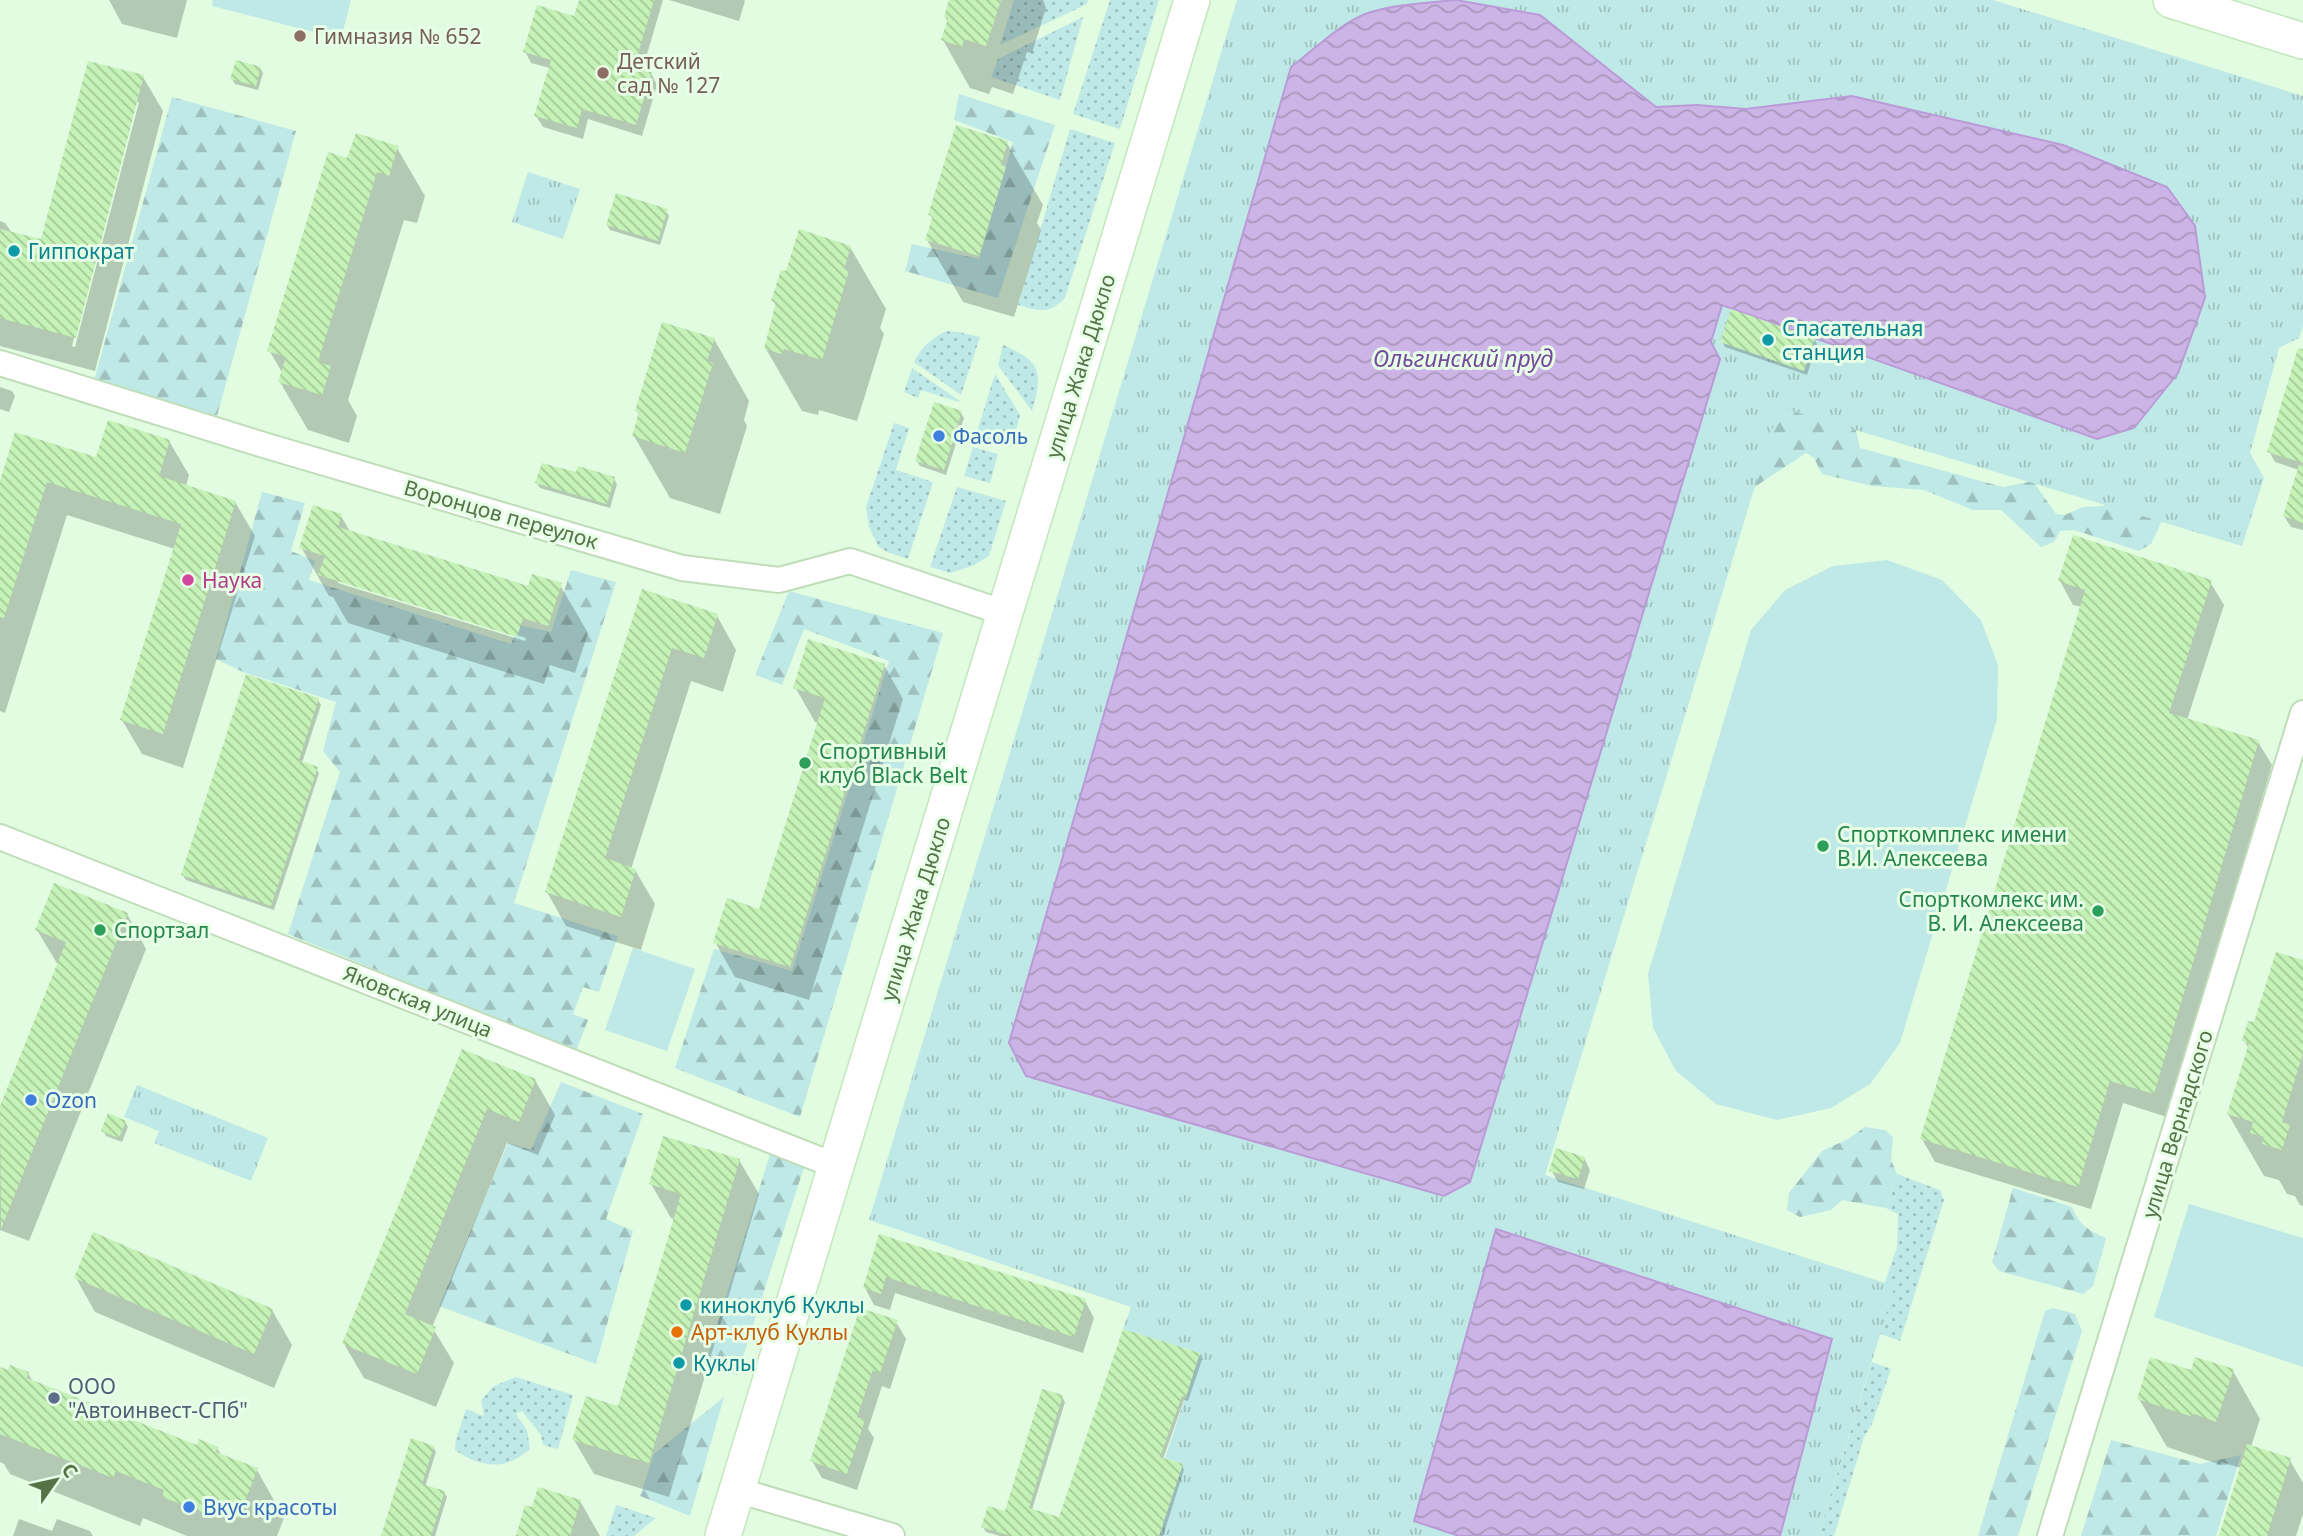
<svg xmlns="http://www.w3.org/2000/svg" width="2303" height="1536" font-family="'Noto Sans',sans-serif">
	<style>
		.grass { fill: url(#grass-dots) }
		.forest { fill: url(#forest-firs) }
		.park { fill: url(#park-tufts) }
		.pitch { fill: #bfe9e7 }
		.water { fill: url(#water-waves); stroke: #ba9bd7; stroke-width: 2 }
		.shadow { fill: #0003; fill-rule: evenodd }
		.building { fill: url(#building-back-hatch) }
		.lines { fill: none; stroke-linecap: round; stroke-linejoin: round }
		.street-casing { stroke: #bfddb9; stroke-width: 28 }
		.secondary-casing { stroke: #c3e7bc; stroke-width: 38 }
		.street { stroke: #fff; stroke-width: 24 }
		.secondary { stroke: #fff; stroke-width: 35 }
		.education-dot { fill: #8d6e63; stroke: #e7ffe6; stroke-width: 2.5 }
		.culture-dot { fill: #0f9aa8; stroke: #e7ffe6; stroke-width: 2.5 }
		.shop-dot { fill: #3f7fe0; stroke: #e7ffe6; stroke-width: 2.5 }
		.hotel-dot { fill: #d1479c; stroke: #e7ffe6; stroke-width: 2.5 }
		.leisure-dot { fill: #2e9e5b; stroke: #e7ffe6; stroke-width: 2.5 }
		.food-dot { fill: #e8710a; stroke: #e7ffe6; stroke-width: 2.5 }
		.service-dot { fill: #5c6f8a; stroke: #e7ffe6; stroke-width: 2.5 }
		.labels { text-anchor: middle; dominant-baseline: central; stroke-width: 6; stroke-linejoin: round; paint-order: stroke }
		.education-label { font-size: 21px; fill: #785e54; stroke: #e7ffe6; text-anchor: start }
		.culture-label { font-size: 21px; fill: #0d838f; stroke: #e7ffe6; text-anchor: start }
		.street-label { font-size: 21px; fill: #547347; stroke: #e7ffe6 }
		.shop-label { font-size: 21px; fill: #366cbe; stroke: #e7ffe6; text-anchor: start }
		.hotel-label { font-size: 21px; fill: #b23c85; stroke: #e7ffe6; text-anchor: start }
		.leisure-label { font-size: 21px; fill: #27864d; stroke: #e7ffe6; text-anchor: start }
		.food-label { font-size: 21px; fill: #c56008; stroke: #e7ffe6; text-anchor: start }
		.service-label { font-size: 21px; fill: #4e5e75; stroke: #e7ffe6; text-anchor: start }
		.water-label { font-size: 23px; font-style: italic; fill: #74499c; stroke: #e7ffe6 }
	</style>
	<defs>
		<pattern id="grass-dots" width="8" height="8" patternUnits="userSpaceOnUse" patternTransform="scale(1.75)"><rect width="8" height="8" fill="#bfe9e7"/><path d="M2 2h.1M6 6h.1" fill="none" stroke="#9ec1bd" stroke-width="1.8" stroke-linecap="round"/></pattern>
		<pattern id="forest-firs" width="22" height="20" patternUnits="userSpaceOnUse" patternTransform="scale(1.75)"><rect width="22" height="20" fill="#bfe9e7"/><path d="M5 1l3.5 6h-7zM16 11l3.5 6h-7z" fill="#9ec1bd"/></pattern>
		<pattern id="park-tufts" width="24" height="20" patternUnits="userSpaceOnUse" patternTransform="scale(1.75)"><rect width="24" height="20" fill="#bfe9e7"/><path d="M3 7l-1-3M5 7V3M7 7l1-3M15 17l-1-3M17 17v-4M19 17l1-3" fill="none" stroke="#9ec1bd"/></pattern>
		<pattern id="water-waves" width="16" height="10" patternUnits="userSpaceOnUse" patternTransform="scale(1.75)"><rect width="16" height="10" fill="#cdb4e6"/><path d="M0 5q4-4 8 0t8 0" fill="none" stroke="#a997bc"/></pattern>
		<pattern id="building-back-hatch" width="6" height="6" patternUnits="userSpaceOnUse" patternTransform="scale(1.75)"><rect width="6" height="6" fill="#c5f2b7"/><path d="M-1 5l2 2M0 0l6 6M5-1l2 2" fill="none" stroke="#a3c897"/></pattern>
	</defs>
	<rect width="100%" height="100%" fill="#e1fce0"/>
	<path class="grass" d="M1014 0H1088L1087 4 1000 45Z
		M1110 0H1159L1120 129 1073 114Z
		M1083 17 1060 100 991 77 998 59Z
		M1070 129 1115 143 1065 298C1048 315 1040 311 1018 305Z
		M946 331 959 332 980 337 961 395 914 362C921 347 931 339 946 331Z
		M1003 345C1042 361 1043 373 1032 411L998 365Z
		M912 368 960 401 959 402 921 390 918 398 904 392Z
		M995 374 1020 415 1012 447 975 438Z
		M894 423 909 428 896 470 933 482 908 559 887 552 878 546 869 527 866 507Z
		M973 447 998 454 990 483 964 476Z
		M957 487 1006 501 989 556 974 565 951 573 930 567Z
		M1897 1174 1940 1190 1944 1200 1900 1341 1880 1334 1875 1311 1897 1247 1898 1214 1886 1208Z
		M1872 1362 1891 1369 1872 1424 1864 1437 1834 1536H1818Z
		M516 1377 573 1395 558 1449 543 1445 541 1435 522 1411 516 1414 527 1430 530 1449C506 1471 481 1468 455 1450L456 1439 466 1409 484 1416 481 1400 494 1386Z
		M616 1505 656 1518 634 1536H606Z"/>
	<path class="forest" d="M959 94 1055 125 998 298 905 271 912 244 979 259 1013 142 954 120Z
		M172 97 296 131 217 416 94 381Z
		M1708 396 1849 401 1860 448 2003 487 2033 481 2056 514 2065 515 2083 507 2104 506 2109 498 2176 491 2151 544 2139 551 2074 530 2060 531 2054 542 2041 547 2001 510H1973L1924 490 1872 486 1822 474 1814 458 1806 453 1759 484 1736 502Z
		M262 492 305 503 291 551 315 561 309 580 511 644 519 625 551 632 571 570 616 582 514 903 618 936 599 992 583 987 573 1014 588 1020 576 1051 288 934 340 772 323 751 336 702 243 672 216 659Z
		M789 591 943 633 800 1117 675 1068 714 949 792 971 889 661 804 629 782 685 755 675Z
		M561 1082 643 1114 606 1219 633 1231 596 1364 439 1306 508 1143 531 1150Z
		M1865 1127 1885 1130 1893 1137 1891 1160 1897 1174 1886 1208 1842 1200 1831 1210 1800 1217 1787 1210 1789 1193 1822 1151 1848 1139Z
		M771 1151 805 1164 737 1375 705 1364Z
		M2013 1188 2072 1207C2079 1225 2089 1231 2106 1238L2093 1286 2083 1294 1999 1271 1992 1262Z
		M2053 1308 2075 1314 2082 1331 2018 1536H1978L2045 1311Z
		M724 1397 690 1516 640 1496 654 1454Z
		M2111 1440 2200 1464 2241 1455 2216 1536H2081Z"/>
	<path class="park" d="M1237 0H1993L2303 96V326L2299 338 2279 348 2250 453 2264 478 2242 546 1779 407 1545 1175 1895 1286 1818 1536H1159L1183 1464 1165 1458 1200 1353 1123 1329 1131 1307 869 1220Z
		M528 172 580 189 563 239 512 222Z
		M137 1085 268 1138 251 1181 154 1143 159 1131 124 1117Z"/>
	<path class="pitch" d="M213 0H351L341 39 212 6Z
		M1887 560 1942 580 1981 620 1998 665 1997 719 1900 1043 1870 1084 1831 1108 1777 1120 1716 1104 1676 1071 1653 1028 1648 974 1751 630 1785 590 1833 566Z
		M633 948 695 969 667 1051 605 1030Z
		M2189 1204 2303 1238V1367L2154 1317Z"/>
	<path class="water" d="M1456 0 1540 15 1656 107 1697 105 1746 109 1852 96 2063 145 2167 187 2195 226 2205 298 2178 373 2134 428 2097 439 1722 305 1711 342 1720 359 1470 1182 1444 1196 1026 1076 1009 1043 1291 67C1314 50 1340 23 1368 13 1395 4 1427 3 1456 0Z
		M1496 1229 1832 1339 1780 1536H1459L1414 1521Z"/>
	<path class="shadow" d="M109 0H187L177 38 122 24Z
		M581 0H663L642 71 651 73 657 85 642 136 588 119 583 139 543 127 536 116 550 68 531 63 525 51 575 18Z
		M669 0H744L745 1 739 21Z
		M951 0H1043L1046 8 1032 53 1027 52 1013 94 992 87 989 94 970 88 943 40 948 22 945 17Z
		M260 68 263 73 258 90 235 84 232 79Z
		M143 77 163 111 95 371 0 346V221L5 223 12 233 43 241ZM135 102H139L75 347 72 346Z
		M1007 143 1043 205 1037 223 1041 230 1014 317 963 302 927 240 934 220 930 215Z
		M397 148 425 196 417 223 404 220 348 400 357 416 349 443 308 430 280 382 283 374 269 350 349 160Z
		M666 211 669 216 660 245 610 230 607 225Z
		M850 247 886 309 880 328 884 334 857 421 819 410 818 415 802 411 766 349 777 307 773 301 787 273Z
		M714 339 749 401 744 420 747 426 720 514 670 498 634 436 640 417 637 411Z
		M1814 339 1817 344 1807 375 1725 347 1722 341Z
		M2303 355V530L2291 527 2284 516 2299 470 2275 462 2269 451Z
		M0 387 12 391 15 396 9 412 0 409Z
		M961 413 964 418 946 475 920 466 917 461Z
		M169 441 189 475 186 486 235 502 255 536 183 768 142 754 122 720 175 549 67 515 5 713 0 711V487Z
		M577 475 614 479 617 484 610 508 540 488 537 483Z
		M341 516 351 533 529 588 560 585 588 633 575 673 550 665 544 684 348 623 333 597 329 596 301 547ZM338 579 526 638 525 641 338 583Z
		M2060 581 2210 582 2224 605 2187 720 2258 742 2272 765 2167 1117 2123 1103 2091 1209 1935 1162 1922 1139 2082 607 2073 605Z
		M643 592 717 616 736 650 723 692 691 681 631 869 635 870 655 904 641 950 566 926 547 892Z
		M884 665 903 699 809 1000 735 977 715 942 760 911 819 723 815 722 795 687Z
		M318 700 321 705 302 763 316 768 319 773 274 910 186 880 183 875Z
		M127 914 146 949 29 1241 0 1230V1111L58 965 37 930Z
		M2303 962V1206L2300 1205 2295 1196 2287 1194 2279 1180 2264 1176 2228 1114 2249 1049 2244 1040Z
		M463 1051 535 1080 555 1115 538 1155 507 1143 442 1304 432 1327 454 1363 436 1407 364 1378 344 1344Z
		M125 1122 128 1127 122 1142 106 1136 103 1130Z
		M1584 1158 1590 1170 1584 1189 1558 1182 1551 1170Z
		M739 1160 759 1194 669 1497 594 1474 574 1440 619 1408 675 1220 671 1218 651 1184Z
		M880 1237 1085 1301 1094 1318 1083 1353 895 1293 890 1310 874 1305 865 1288Z
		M76 1278 272 1310 292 1345 274 1388 95 1312Z
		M896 1322 906 1339 890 1389 882 1386 868 1429 874 1438 857 1490 822 1478 812 1461Z
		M1199 1355 1202 1360 1188 1401 1184 1400 1163 1459 1182 1465 1184 1470 1163 1536H1000L986 1532 983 1527 1006 1513 1062 1397 1065 1402 1032 1510 1060 1520Z
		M0 1369 28 1373 33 1382 104 1410 124 1411 129 1420 198 1447 217 1448 222 1456 257 1470 284 1518 277 1536H187L143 1518 140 1526 10 1474 4 1464 0 1462Z
		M2233 1371 2260 1419 2251 1447 2289 1459 2303 1483V1514L2296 1536H2220L2241 1468 2221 1462V1465L2167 1447 2139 1399 2192 1372Z
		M433 1447 436 1452 425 1487 444 1492 447 1497 435 1536H383Z
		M580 1501 600 1536H518L533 1509Z
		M19 1519 52 1531 57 1519 90 1531 93 1536H13Z"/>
	<path class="building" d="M579 0H654L634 67 652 72 636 125 582 109 577 128 534 116 551 60 523 52 537 5 574 16Z
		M949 0H1001L986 46 964 39 962 47 941 40 948 18 944 17Z
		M236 60 261 67 256 86 230 79Z
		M88 61 144 75 76 338 0 318V229L41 239Z
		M956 125 1008 141 1001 165 1006 167 979 256 925 240 933 216 928 215Z
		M356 133 398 146 389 176 377 172 318 362 331 366 322 395 278 382 286 357 267 351 328 152 347 158Z
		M616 193 668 209 658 241 606 225Z
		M799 229 851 246 844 269 849 271 822 360 784 349 782 354 764 349 776 302 771 301 781 270 786 271Z
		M1731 309 1815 338 1804 371 1720 342Z
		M662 322 715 338 707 361 713 363 685 453 632 436 639 412 635 411Z
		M2298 348 2303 349V463L2267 452Z
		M934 402 962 411 944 470 915 461Z
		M108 420 170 440 159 476 236 501 163 734 120 720 181 524 47 482 4 618 0 617V481L15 432 96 457Z
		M542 463 576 472 578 466 615 477 607 504 535 483Z
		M2299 465 2303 466V523L2283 516Z
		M313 505 342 514 338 527 429 555 528 586 532 574 562 583 548 626 523 618 517 637 318 575 325 556 299 548Z
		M2073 535 2212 580 2169 713 2259 740 2154 1094 2110 1081 2078 1187 1920 1139 2085 590 2058 581Z
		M642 589 718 614 704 658 672 648 605 858 636 869 621 917 545 892Z
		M808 639 885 664 790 967 713 943 727 898 759 909 784 829 825 698 793 688Z
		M246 674 319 698 299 760 318 767 271 906 181 875Z
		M54 883 128 913 1 1229 0 1106 66 942 35 930Z
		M2276 952 2303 960V1053L2282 1122 2290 1125 2282 1150 2262 1144 2264 1137 2250 1133 2253 1122 2227 1114 2249 1043 2242 1041 2248 1021 2254 1022Z
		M462 1049 536 1079 519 1122 487 1109 405 1314 436 1327 417 1374 342 1344Z
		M108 1113 126 1121 119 1138 101 1131Z
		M663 1136 740 1159 649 1463 572 1440 586 1396 618 1406 651 1295 681 1194 649 1184Z
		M1556 1148 1585 1157 1578 1179 1549 1171Z
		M93 1232 273 1309 254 1354 74 1278Z
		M879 1234 1086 1299 1074 1337 886 1277 881 1294 863 1288Z
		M860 1308 898 1320 880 1373 873 1370 857 1417 865 1420 847 1474 810 1461Z
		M1123 1329 1200 1353 1186 1397 1182 1396 1160 1457 1183 1464 1159 1536H1011L981 1527 988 1506 1005 1511 1042 1389 1063 1395 1029 1508 1059 1517Z
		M2150 1357 2191 1370 2195 1357 2234 1369 2216 1422 2194 1414 2193 1417 2137 1399Z
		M10 1365 29 1372 27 1378 103 1408 105 1402 125 1410 123 1416 197 1445 199 1439 218 1447 216 1452 258 1468 238 1519 214 1509 212 1516 162 1497 164 1490 116 1471 113 1478 0 1434V1367L8 1370Z
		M411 1438 434 1446 422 1484 445 1491 431 1536H381Z
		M2247 1444 2291 1458 2267 1536H2219Z
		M538 1487 581 1500 570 1536H516L525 1505 532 1507Z"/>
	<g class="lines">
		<g class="street-casing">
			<path id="street" d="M0 363 267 446 682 568 779 580 850 561 1005 613
				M0 837 836 1166
				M737 1490 892 1536
				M2050 1536 2303 713"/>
		</g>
		<g class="secondary-casing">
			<path id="secondary" d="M2171 0 2303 41
				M723 1536 1192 0"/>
		</g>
		<use href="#street" class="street"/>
		<use href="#secondary" class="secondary"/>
	</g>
	<g class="education-dot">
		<circle cx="300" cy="36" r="7"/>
		<circle cx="603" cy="73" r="7"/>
	</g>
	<g class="culture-dot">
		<circle cx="14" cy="251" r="7"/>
		<circle cx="1768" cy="340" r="7"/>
		<circle cx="686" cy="1305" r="7"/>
		<circle cx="679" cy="1363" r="7"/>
	</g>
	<g class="shop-dot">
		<circle cx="939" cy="436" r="7"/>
		<circle cx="31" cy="1100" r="7"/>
		<circle cx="189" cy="1507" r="7"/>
	</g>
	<circle class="hotel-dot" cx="188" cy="580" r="7"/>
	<g class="leisure-dot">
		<circle cx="805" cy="763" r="7"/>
		<circle cx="1823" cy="846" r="7"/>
		<circle cx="2098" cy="911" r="7"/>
		<circle cx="100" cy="930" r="7"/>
	</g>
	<circle class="food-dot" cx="677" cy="1332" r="7"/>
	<circle class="service-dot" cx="54" cy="1398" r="7"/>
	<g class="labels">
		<g class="education-label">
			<text x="314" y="36">Гимназия № 652</text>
			<text x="617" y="61">Детский<tspan x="617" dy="24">сад № 127</tspan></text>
		</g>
		<g class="culture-label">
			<text x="28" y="251">Гиппократ</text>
			<text x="1782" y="328">Спасательная<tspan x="1782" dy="24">станция</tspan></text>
			<text x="700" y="1305">киноклуб Куклы</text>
			<text x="693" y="1363">Куклы</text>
		</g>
		<g class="street-label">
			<text transform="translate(1080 366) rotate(-73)">улица Жака Дюкло</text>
			<text transform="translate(501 514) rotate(16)">Воронцов переулок</text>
			<text transform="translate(915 909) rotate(-73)">улица Жака Дюкло</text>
			<text transform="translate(418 1001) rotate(22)">Яковская улица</text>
			<text transform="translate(2177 1124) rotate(-73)">улица Вернадского</text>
		</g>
		<g class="shop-label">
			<text x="953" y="436">Фасоль</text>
			<text x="45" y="1100">Ozon</text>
			<text x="203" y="1507">Вкус красоты</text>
		</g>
		<g class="hotel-label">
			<text x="202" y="580">Наука</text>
		</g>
		<g class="leisure-label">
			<text x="819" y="751">Спортивный<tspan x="819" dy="24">клуб Black Belt</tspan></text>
			<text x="1837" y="834">Спорткомплекс имени<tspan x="1837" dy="24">В.И. Алексеева</tspan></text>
			<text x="2084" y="899" text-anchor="end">Спорткомлекс им.<tspan x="2084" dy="24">В. И. Алексеева</tspan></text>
			<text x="114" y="930">Спортзал</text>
		</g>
		<g class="food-label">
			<text x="691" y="1332">Арт-клуб Куклы</text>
		</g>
		<g class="service-label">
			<text x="68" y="1386">ООО<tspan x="68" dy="24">"Автоинвест-СПб"</tspan></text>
		</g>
		<g class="water-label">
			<text x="1463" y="358">Ольгинский пруд</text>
		</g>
	</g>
	<g transform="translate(56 1480) rotate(56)" stroke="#e7ffe6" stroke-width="5" paint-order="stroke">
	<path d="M0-5L12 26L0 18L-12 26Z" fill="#547347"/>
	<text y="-10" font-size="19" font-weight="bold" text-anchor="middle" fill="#547347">С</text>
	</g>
</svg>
